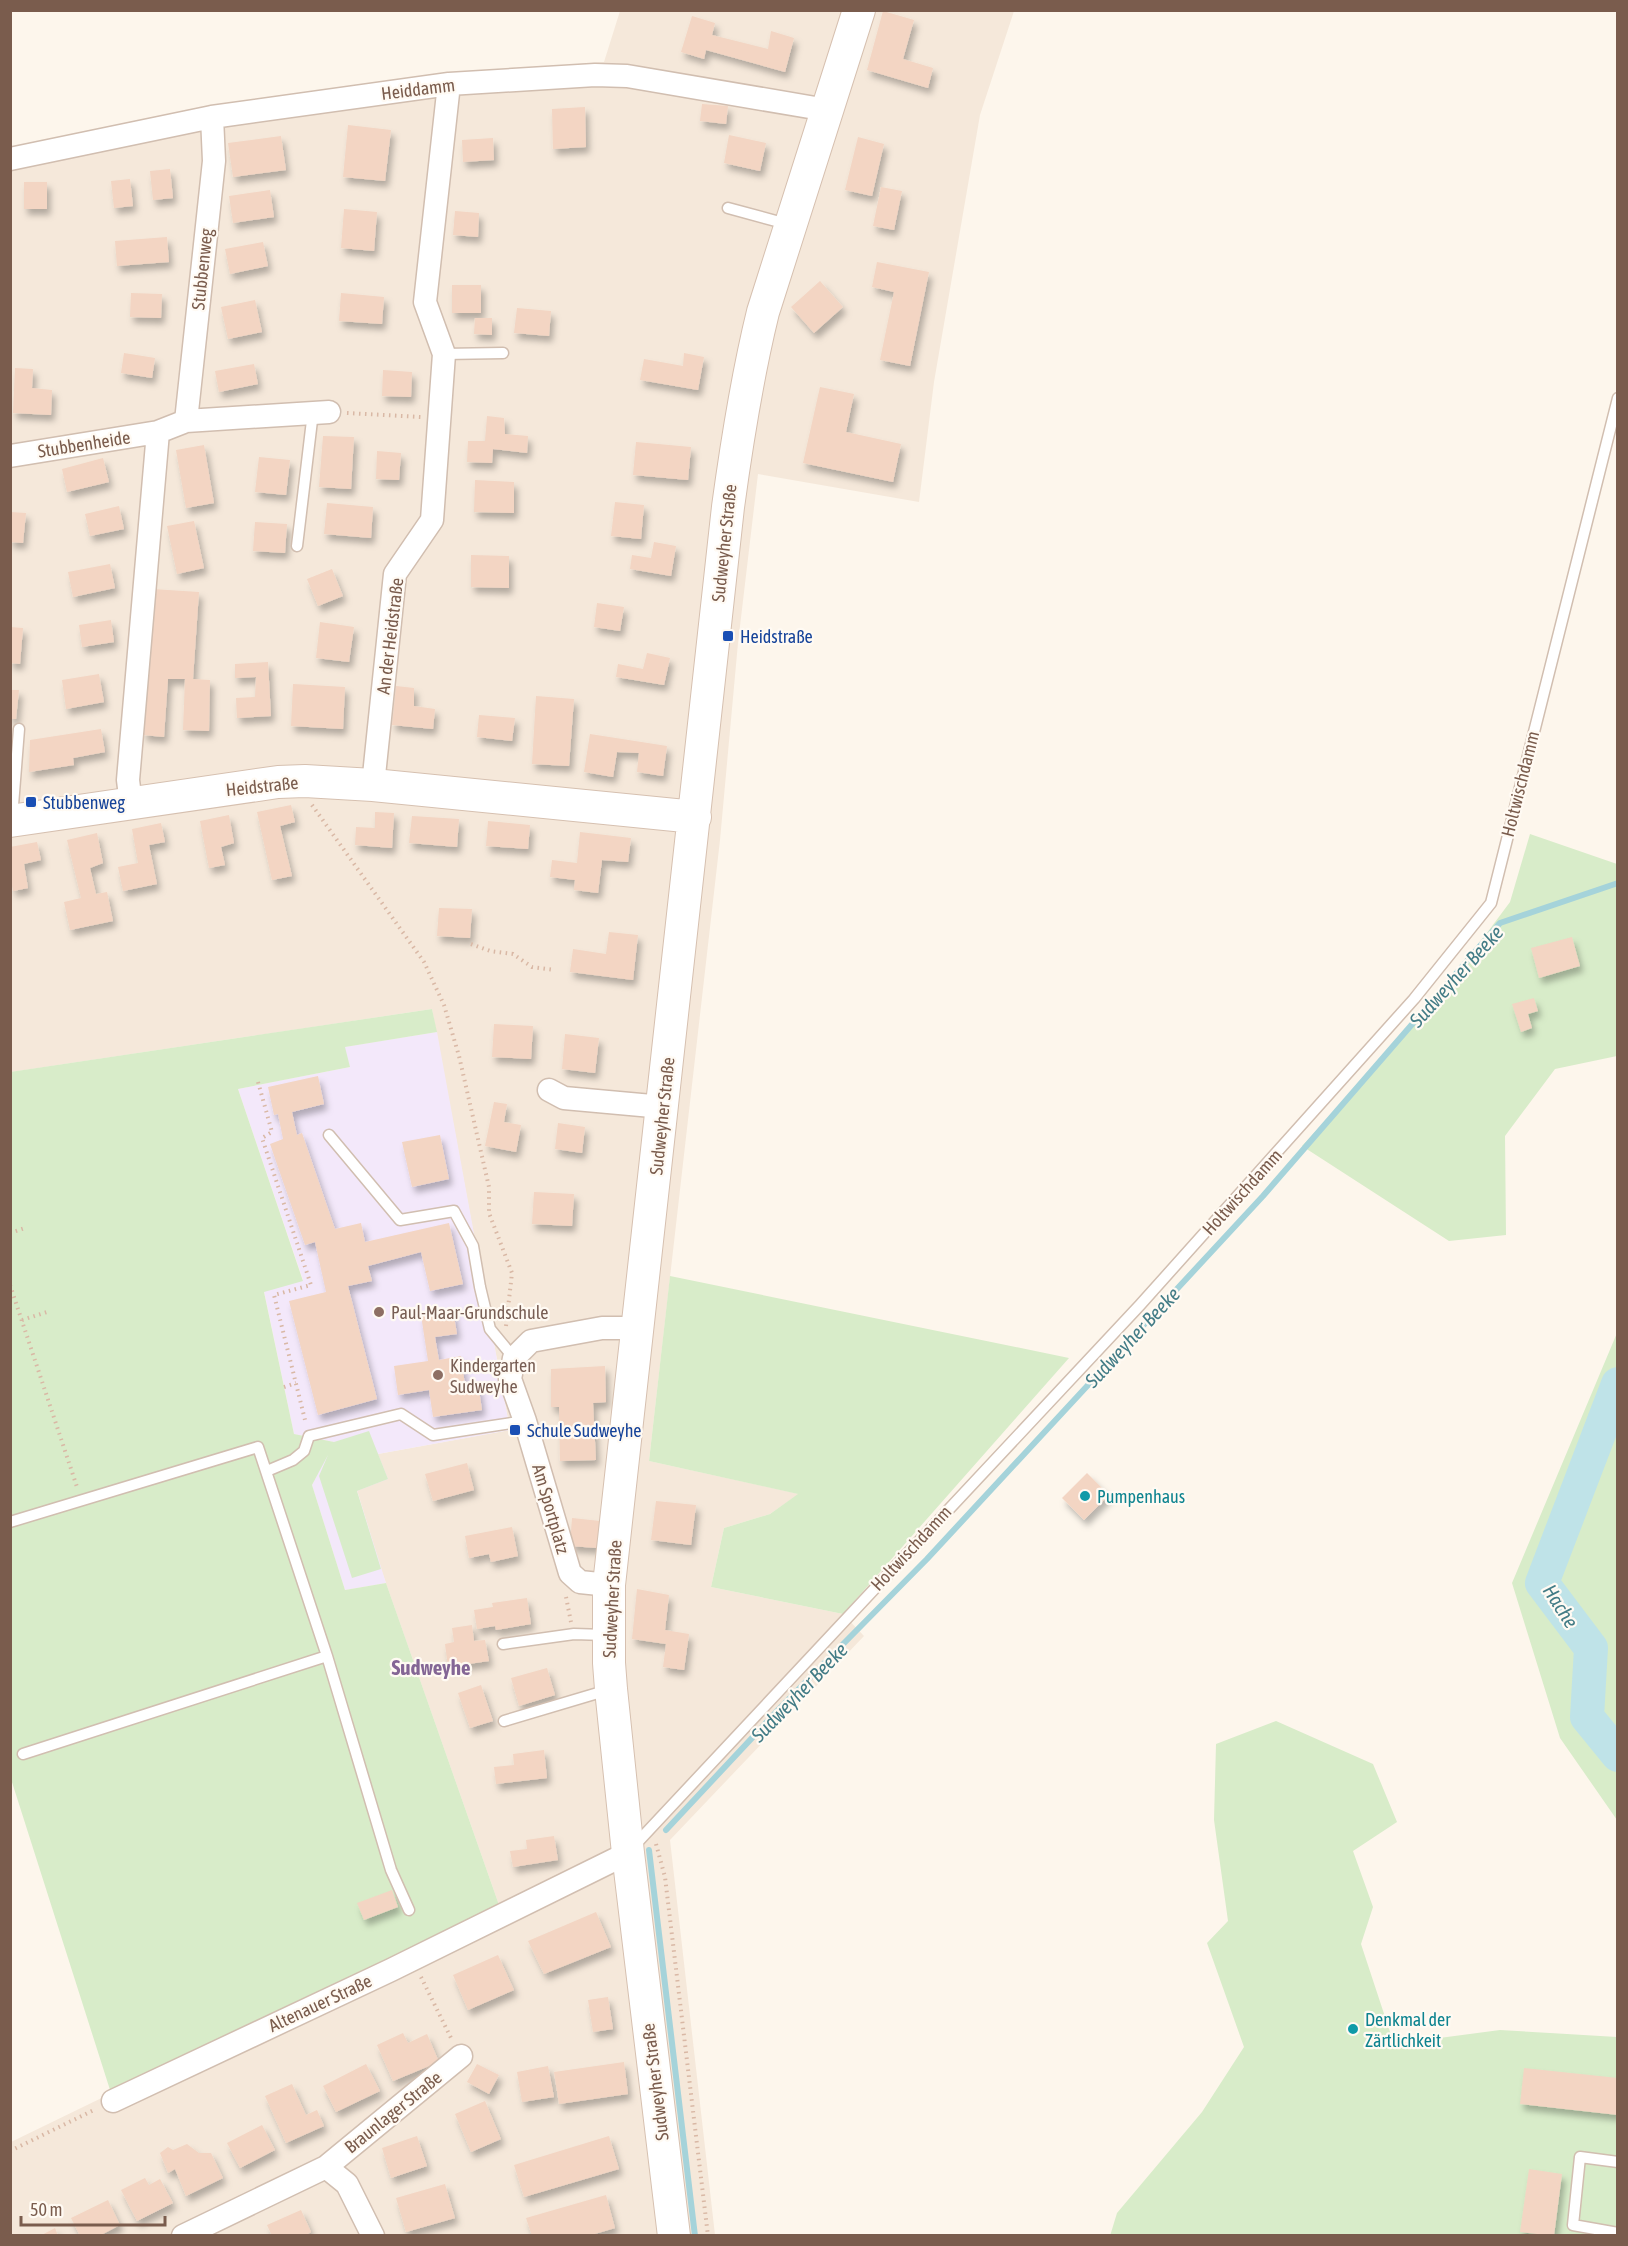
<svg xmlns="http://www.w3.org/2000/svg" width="1628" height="2246" font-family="'Asap Condensed',sans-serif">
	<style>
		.residential { fill: #f5e8da }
		.education { fill: #f3e8fa }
		.green { fill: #d8ecc9 }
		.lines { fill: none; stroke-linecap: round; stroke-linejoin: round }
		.stream { stroke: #a5d3da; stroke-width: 6 }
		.river { stroke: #bfe3e8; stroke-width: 34 }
		.building { fill: #f3d5c3; filter: url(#shadow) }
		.lane-casing { stroke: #d1beb0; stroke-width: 13 }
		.street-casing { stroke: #d1beb0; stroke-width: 25 }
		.secondary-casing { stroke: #d6c0b0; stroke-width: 34 }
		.path { stroke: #d9b8a5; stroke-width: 4; stroke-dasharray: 1.5 4.5; stroke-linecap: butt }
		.lane { stroke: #fff; stroke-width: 10 }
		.street { stroke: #fff; stroke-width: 22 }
		.secondary { stroke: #fff; stroke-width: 32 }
		.transit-dot { fill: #1a4fb4; stroke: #fffaf3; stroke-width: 2 }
		.education-dot { fill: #8d6e63; stroke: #fffaf3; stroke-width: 2 }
		.culture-dot { fill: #0f9aa8; stroke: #fffaf3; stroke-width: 2 }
		.labels { text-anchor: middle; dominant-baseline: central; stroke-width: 4.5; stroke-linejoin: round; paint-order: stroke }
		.street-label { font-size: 18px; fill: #7a5c4d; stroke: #fffaf3 }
		.transit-label { font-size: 18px; fill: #164399; stroke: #fffaf3; text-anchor: start }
		.education-label { font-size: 18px; fill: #785e54; stroke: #fffaf3; text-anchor: start }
		.culture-label { font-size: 18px; fill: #0d838f; stroke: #fffaf3; text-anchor: start }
		.water-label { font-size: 20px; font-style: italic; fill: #437c86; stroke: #fffaf3 }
		.quarter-label { font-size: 21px; font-weight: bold; fill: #846695; stroke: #fffaf3 }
	</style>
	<defs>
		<filter id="shadow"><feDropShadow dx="3.5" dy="6" stdDeviation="3" flood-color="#0004"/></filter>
	</defs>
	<rect width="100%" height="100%" fill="#fdf6ec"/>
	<path class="residential" d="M620 11H1014L980 115 934 382 919 502 758 474 738 643 720 840 649 1461 799 1494 770 1514 724 1528 711 1587 843 1614 864 1636 670 1840 715 2235H11V2142L499 1905 381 1569 357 1490 378 1454 510 1430 432 1009 11 1072V149L443 74 604 62Z"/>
	<path class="education" d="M437 1032 510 1430 378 1454 388 1479 357 1491 386 1583 345 1590 312 1485 334 1442 294 1434 264 1291 303 1280 238 1089 350 1067 344 1047Z"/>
	<path class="green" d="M1530 834 1617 864V1056L1555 1069 1505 1136 1506 1235 1449 1241 1302 1146 1437 1000 1510 902Z
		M432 1009 437 1032 345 1047 350 1067 238 1089 303 1281 264 1292 294 1434 334 1442 369 1431 388 1479 357 1491 381 1569 352 1578 319 1476 328 1455 312 1485 345 1590 386 1583 499 1905 111 2093 11 1779 10 1072Z
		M670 1276 1069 1358 843 1614 711 1587 724 1528 770 1514 798 1494 649 1461Z
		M1617 1333V1820L1560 1738 1512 1583Z
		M1276 1721 1373 1764 1397 1822 1353 1851 1373 1907 1361 1944 1394 2044 1500 2030 1617 2037V2235L1110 2236 1117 2213 1202 2112 1244 2047 1207 1943 1228 1921 1214 1820 1216 1744Z"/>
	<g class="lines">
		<path class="stream" d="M666 1830 779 1709 927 1559 1263 1196 1500 923 1618 883
			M649 1850 695 2236"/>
		<path class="river" d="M1618 1384 1542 1583 1591 1648 1587 1717 1618 1755"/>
	</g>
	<path class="building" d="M883 11 914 20 903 59 933 68 928 88 867 70Z
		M692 16 715 23 712 35 768 49 771 31 794 38 785 72 706 50 704 59 681 52Z
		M702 104 728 106 726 124 700 121Z
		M585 107 586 147 553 149 552 109Z
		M348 125 391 130 385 181 343 177Z
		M729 135 766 143 760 171 724 163Z
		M281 136 286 170 233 177 228 143Z
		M858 137 884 144 872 196 845 190Z
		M493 138 494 160 463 162 462 140Z
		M170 169 173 198 153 200 150 171Z
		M130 179 133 206 114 208 111 181Z
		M24 182H47V209H24Z
		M881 187 902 191 894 230 873 226Z
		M270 190 274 217 233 223 229 196Z
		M344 209 377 212 374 251 341 248Z
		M455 211 479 213 478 237 453 235Z
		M167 237 169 262 117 266 115 241Z
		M263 242 268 266 230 274 225 249Z
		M877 262 929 272 910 366 880 360 894 292 872 287Z
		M820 281 843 307 814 333 791 307Z
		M452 285H481V313H452Z
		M131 293 162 294 161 318 130 317Z
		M341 293 384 297 382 324 339 321Z
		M255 300 262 332 228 339 221 307Z
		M517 308 551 311 549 336 514 333Z
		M475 318H492V335L474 334Z
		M124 353 155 358 152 378 121 373Z
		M684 353 704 357 698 390 640 380 644 359 683 366Z
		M254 364 258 384 219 392 215 371Z
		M15 368 33 369 32 388 52 390 51 415 13 413Z
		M383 370 412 372 411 397 382 396Z
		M820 387 854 394 846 432 901 444 893 482 803 463Z
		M487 416 504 418 505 434 528 436 527 453 493 449 492 463 467 462 468 441H485Z
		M323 436 354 437 351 489 319 487Z
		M636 442 691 447 688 480 633 475Z
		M204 445 214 503 186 508 176 450Z
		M377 451 401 453 399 480 376 479Z
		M259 457 290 460 286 495 255 492Z
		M103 458 109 482 67 492 62 469Z
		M475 480 514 482V513L474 512Z
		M615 502 644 505 641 539 611 536Z
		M327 503 373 507 371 538 324 534Z
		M119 506 124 529 90 536 85 514Z
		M10 512 26 513 23 543 10 542Z
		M194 521 204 568 177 574 167 526Z
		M255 522 287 524 285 553 253 551Z
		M654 542 676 546 671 576 630 569 632 555 651 558Z
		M471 555 509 556V588L471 587Z
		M110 564 115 588 73 597 68 572Z
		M332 569 343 596 318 606 307 579Z
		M152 589 199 592 193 679 210 680 209 731 183 730 185 679H168L164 737 143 735Z
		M597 603 624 607 620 631 594 627Z
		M111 620 114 642 82 647 79 625Z
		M320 622 354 627 349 662 316 658Z
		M10 627 23 628 20 664 10 663Z
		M647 653 670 658 664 685 616 677 618 664 643 669Z
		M268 662 271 716 237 718 236 698 255 697 256 677 235 678V664Z
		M99 674 104 702 66 709 62 680Z
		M293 684 345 687 343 729 291 726Z
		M396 686 414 688V706L435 709 433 729 392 725Z
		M10 690H19L16 719H10Z
		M536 696 574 699 569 766 532 764Z
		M479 715 515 718 512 741 477 737Z
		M101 729 105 752 73 758 74 765 29 772 30 740Z
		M590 734 667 746 663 776 637 772 639 753 617 752 613 777 584 772Z
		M291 805 295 822 280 826 292 876 272 880 257 812Z
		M375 812 394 813 392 848 355 845 356 827 375 828Z
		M229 815 234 843 221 847 225 865 209 868 200 821Z
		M412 816 459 819 457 847 409 843Z
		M488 821 530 825 528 849 486 846Z
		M161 823 165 842 149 845 157 884 123 891 118 867 138 863 132 829Z
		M580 832 631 838 628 862 602 860 598 893 574 890 575 880 550 877 552 860 577 863Z
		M97 833 103 863 90 868 96 894 107 892 113 921 70 930 64 902 81 898 67 840Z
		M37 842 41 860 24 864 28 888 13 891 10 875V847Z
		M439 908 472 909 470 938 437 936Z
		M609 932 638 935 633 980 570 972 573 949 606 954Z
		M1572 937 1580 966 1539 978 1531 948Z
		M1534 998 1538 1011 1528 1014 1532 1028 1521 1032 1512 1004Z
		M494 1024 533 1026 531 1059 492 1057Z
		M565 1034 599 1038 595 1073 562 1069Z
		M318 1076 324 1104 292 1112 297 1135 302 1133 335 1229 361 1223 365 1242 449 1223 463 1284 430 1291 421 1252 368 1266 372 1281 348 1286 377 1399 318 1415 289 1301 326 1292 315 1242 305 1245 270 1144 283 1139 278 1114 274 1115 268 1087Z
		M494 1102 507 1104 504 1122 521 1125 516 1152 485 1146Z
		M558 1123 585 1127 582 1153 555 1149Z
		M440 1135 449 1179 412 1187 402 1142Z
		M534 1192 574 1194 572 1226 532 1224Z
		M453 1310 457 1334 435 1337 439 1360 461 1356 465 1385 478 1383 482 1410 433 1417 429 1390 398 1395 394 1366 428 1361 421 1315Z
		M605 1366 606 1402 593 1403 596 1460 560 1461 559 1407H551V1369Z
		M467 1463 474 1490 433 1501 425 1474Z
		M1087 1473 1109 1495 1084 1520 1062 1498Z
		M656 1501 696 1505 691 1545 651 1540Z
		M572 1518 600 1521 597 1548 570 1546Z
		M512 1527 518 1556 491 1562 489 1554 469 1558 465 1536Z
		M637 1589 669 1595 665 1630 689 1634 684 1670 663 1667 666 1644 632 1639Z
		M527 1598 531 1624 496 1630 495 1626 477 1629 474 1610 493 1607 492 1603Z
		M472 1625 474 1641 485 1640 489 1661 448 1667 445 1644 454 1642 452 1628Z
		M547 1668 555 1695 519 1706 511 1678Z
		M481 1685 493 1721 470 1728 458 1693Z
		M544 1750 547 1778 496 1784 494 1767 514 1765 513 1754Z
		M554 1836 558 1860 513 1867 510 1851 527 1849 526 1840Z
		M392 1890 398 1907 364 1920 357 1903Z
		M596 1912 611 1947 544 1974 528 1941Z
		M498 1955 514 1990 468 2010 453 1975Z
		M608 1997 613 2029 593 2032 588 2000Z
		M403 2033 408 2043 427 2034 439 2062 393 2081 377 2045Z
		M624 2062 628 2094 559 2104 554 2072Z
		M366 2064 380 2091 336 2112 323 2086Z
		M477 2064 499 2075 489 2094 467 2082Z
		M548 2066 554 2097 522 2102 517 2072Z
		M1524 2068 1618 2078V2115L1520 2104Z
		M292 2084 306 2115 317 2110 324 2126 286 2143 265 2096Z
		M485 2101 501 2139 471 2152 455 2114Z
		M262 2125 275 2150 240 2168 227 2143Z
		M417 2136 427 2166 391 2178 382 2148Z
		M609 2136 619 2169 524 2197 514 2165Z
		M187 2144 199 2153H211L223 2178 186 2196 175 2169 168 2173 160 2153 168 2147 173 2150Z
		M1529 2169 1562 2174 1554 2236 1520 2232Z
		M145 2178 149 2185 160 2179 173 2203 137 2221 121 2190Z
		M445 2184 455 2218 406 2232 396 2198Z
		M606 2195 615 2228 588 2236H532L526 2218Z
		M108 2200 120 2225 99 2236H80L71 2218Z
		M301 2210 311 2232 305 2236H272L267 2225Z
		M55 2228 58 2236H40Z"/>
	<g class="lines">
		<g class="lane-casing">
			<path id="lane" d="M728 208 787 224
				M444 354 503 353
				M297 546 313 412
				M12 818 19 729
				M329 1135 400 1220 454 1211 473 1246 480 1287 490 1329 514 1358
				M267 1471 293 1460 304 1451 309 1436 401 1414 433 1435 525 1421
				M10 1522 258 1447 327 1656 391 1870 409 1910
				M503 1644 574 1634 605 1635
				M504 1721 608 1690
				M23 1754 327 1656
				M633 1847 1140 1305 1414 999 1491 903 1618 398
				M1618 2162 1580 2157 1573 2225 1618 2233"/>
		</g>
		<g class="street-casing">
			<path id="street" d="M10 159 212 117 449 84 595 75 627 76 827 110
				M186 421 214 161 212 117
				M10 456 158 432
				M373 785 395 574 432 520 444 354 425 302 449 84
				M131 804 128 780 158 432 186 421 329 412
				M549 1090 564 1098 663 1107
				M609 1585 580 1582 570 1573 525 1421 510 1379 514 1358 531 1341 602 1328H638
				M113 2101 391 1970 628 1853
				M326 2167 461 2056
				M183 2236 326 2167 347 2184 373 2236"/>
		</g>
		<g class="secondary-casing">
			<path id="secondary" d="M10 821 278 782 305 781 373 785 695 817
				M674 2236 628 1853 611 1689 609 1663V1585L728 507C737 441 747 377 763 312L859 10"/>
		</g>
		<path class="path" d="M347 413 421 417
			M312 805 424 962 444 1005 459 1056 489 1187V1213L512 1273 506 1326
			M471 944 490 951 513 954 532 967 555 970
			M258 1082 272 1132 262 1138 311 1285 274 1295 306 1424
			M10 1233 25 1228
			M10 1285 77 1487
			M22 1320 47 1312
			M284 1387 296 1383
			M566 1597 571 1622
			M656 1844 665 1877 708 2236
			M421 1977 452 2040
			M10 2151 96 2109"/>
		<use href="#lane" class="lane"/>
		<use href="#street" class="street"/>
		<use href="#secondary" class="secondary"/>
	</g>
	<g class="transit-dot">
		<rect x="722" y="630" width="12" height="12" rx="3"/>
		<rect x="25" y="796" width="12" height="12" rx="3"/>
		<rect x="509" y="1424" width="12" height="12" rx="3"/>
	</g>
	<g class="education-dot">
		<circle cx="379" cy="1312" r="6"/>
		<circle cx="438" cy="1375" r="6"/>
	</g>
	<g class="culture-dot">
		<circle cx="1085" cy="1496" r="6"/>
		<circle cx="1353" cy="2029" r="6"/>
	</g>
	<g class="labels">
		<g class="street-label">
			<text transform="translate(418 89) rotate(-7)">Heiddamm</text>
			<text transform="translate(202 269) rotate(-84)">Stubbenweg</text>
			<text transform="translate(84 444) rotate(-9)">Stubbenheide</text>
			<text transform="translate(724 543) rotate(-84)">Sudweyher Straße</text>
			<text transform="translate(390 636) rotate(-83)">An der Heidstraße</text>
			<text transform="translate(1520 784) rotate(-76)">Holtwischdamm</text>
			<text transform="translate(262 786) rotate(-6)">Heidstraße</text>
			<text transform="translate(662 1116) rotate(-84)">Sudweyher Straße</text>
			<text transform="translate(1242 1192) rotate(-48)">Holtwischdamm</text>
			<text transform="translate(551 1509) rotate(74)">Am Sportplatz</text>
			<text transform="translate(911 1548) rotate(-47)">Holtwischdamm</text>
			<text transform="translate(612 1599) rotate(-87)">Sudweyher Straße</text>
			<text transform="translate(320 2003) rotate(-25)">Altenauer Straße</text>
			<text transform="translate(655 2082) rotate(-97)">Sudweyher Straße</text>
			<text transform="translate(393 2112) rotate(-39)">Braunlager Straße</text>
		</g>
		<g class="transit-label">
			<text x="740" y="636">Heidstraße</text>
			<text x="43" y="802">Stubbenweg</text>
			<text x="527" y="1430">Schule Sudweyhe</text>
		</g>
		<g class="education-label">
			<text x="391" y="1312">Paul-Maar-Grundschule</text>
			<text x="450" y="1365">Kindergarten<tspan x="450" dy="21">Sudweyhe</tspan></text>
		</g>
		<g class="culture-label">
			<text x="1097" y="1496">Pumpenhaus</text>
			<text x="1365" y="2019">Denkmal der<tspan x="1365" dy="21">Zärtlichkeit</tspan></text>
		</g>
		<g class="water-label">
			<text transform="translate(1456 976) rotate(-48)">Sudweyher Beeke</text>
			<text transform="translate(1132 1337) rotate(-47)">Sudweyher Beeke</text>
			<text transform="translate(1561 1606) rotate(57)">Hache</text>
			<text transform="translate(799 1692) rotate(-46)">Sudweyher Beeke</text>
		</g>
		<g class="quarter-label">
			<text x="431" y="1667">Sudweyhe</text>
		</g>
	</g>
	<rect width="1628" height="2246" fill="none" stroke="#7a5c4d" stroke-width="24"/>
	<path d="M21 2216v9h144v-9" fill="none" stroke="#7a5c4d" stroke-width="3"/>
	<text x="30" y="2216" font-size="18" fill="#7a5c4d" stroke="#fffaf3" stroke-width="4.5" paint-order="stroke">50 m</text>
</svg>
